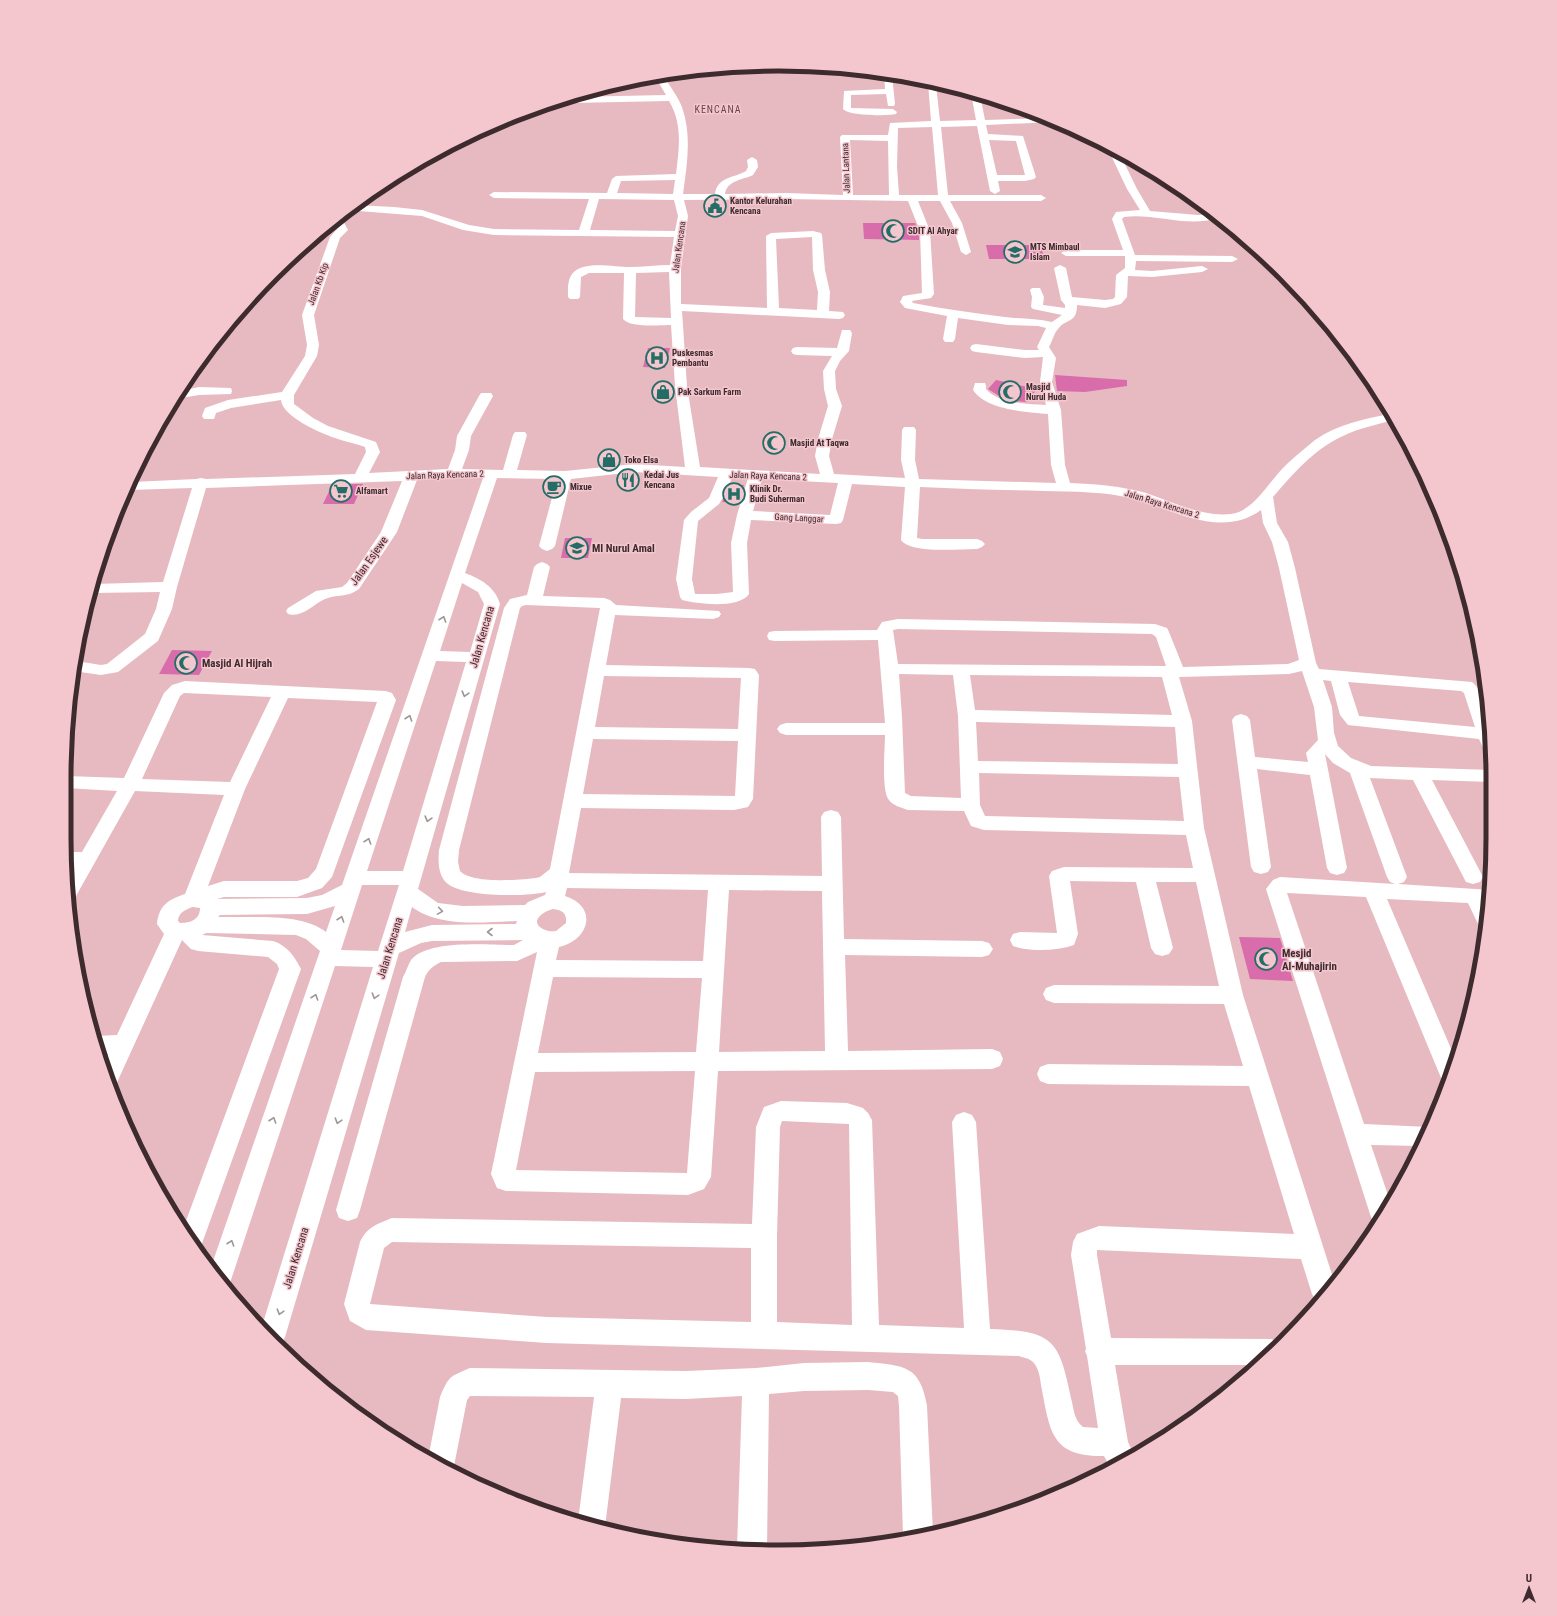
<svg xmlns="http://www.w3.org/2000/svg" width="1557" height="1616" font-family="'Roboto Condensed',sans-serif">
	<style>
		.building { fill: #d96caa }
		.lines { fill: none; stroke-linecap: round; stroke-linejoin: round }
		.minor { fill: #fff; fill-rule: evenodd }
		.oneway { stroke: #9e9596 }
		.labels { text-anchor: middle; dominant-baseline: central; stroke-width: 3; stroke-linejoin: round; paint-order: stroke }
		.far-street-label { font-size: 9px; fill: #3d2b2e; stroke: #f4c6ce }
		.far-poi-label { font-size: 9px; font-weight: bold; fill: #3d2b2e; stroke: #f4c6ce; text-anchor: start }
		.far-neighbourhood-label { font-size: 10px; letter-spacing: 1px; fill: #68434a; stroke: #f4c6ce }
		.poi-label { font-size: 11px; font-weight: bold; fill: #3d2b2e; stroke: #f4c6ce; text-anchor: start }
		.street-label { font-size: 11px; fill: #3d2b2e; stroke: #f4c6ce }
		.rim { fill: none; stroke: #3d2b2e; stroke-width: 5 }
	</style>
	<rect width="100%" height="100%" fill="#e7bac1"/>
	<path class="building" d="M863 223H915L919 231V240L864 239Z
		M986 245H1040L1045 259H989Z
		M648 348H670L665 368 643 367Z
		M1055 375 1127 380V386L1085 392 1057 391Z
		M996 380 1037 389 1027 402 1014 401 999 396 988 389Z
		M356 484H363L354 504H323L332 485Z
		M731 484 744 485 739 503 722 502Z
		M565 538H592L588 558H561Z
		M172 650 212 651 199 675 159 674Z
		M1239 937 1280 938 1293 981 1250 979Z"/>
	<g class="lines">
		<path class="minor" d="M884 73 892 75 895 104 894 106H888L886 94 851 95V108L893 109 897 112 896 114C886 116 849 116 843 109L844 91 885 89Z
			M664 77C670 86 678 97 682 107 692 136 687 164 683 194H715C717 177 734 178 746 171L748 167 747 160 752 157 757 160 758 167 753 175C743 180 727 180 725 194L786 193 843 195 840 137 842 135H888L890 123 931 121 928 83 936 85 940 121 976 120 971 93 980 95 985 120 1045 118 1054 122 986 125 988 134 1023 136 1036 177 1034 179 1025 181H998L1000 191 995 194 990 191 977 126 941 127 948 195H1041L1046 198 1041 201H950L962 223 971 252 966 255 961 252 952 223 940 201H918L930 231 934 294 931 298 912 301 913 303C944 309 974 313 1005 317 1021 319 1036 318 1052 322L1062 315 1033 309 1031 307 1032 297 1030 290 1032 288H1040L1044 297 1043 305 1065 308V305L1061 300 1054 268 1060 265 1066 268 1072 297 1105 300 1113 299 1115 297 1116 275 1125 268V256H1066L1061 253 1066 250H1123L1112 219 1116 212 1140 210 1127 189 1108 149 1109 148 1119 152 1137 189 1150 211 1198 215 1211 214 1218 218C1187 228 1155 213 1124 217L1122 219 1135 255 1232 256 1238 259 1232 262 1136 261 1135 270 1152 271 1202 266 1208 269 1202 272 1152 277 1128 276 1127 297 1121 304 1105 308 1077 305C1077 324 1066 318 1058 329 1054 333 1052 342 1049 347L1056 358 1052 382 1061 410 1065 465 1070 483C1096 484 1121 486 1146 493 1173 502 1201 517 1231 514 1254 511 1268 483 1283 468 1292 459 1304 449 1315 440 1336 425 1364 419 1389 414L1393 420C1376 425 1359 428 1343 436 1314 449 1293 474 1273 497L1277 523 1288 542 1295 568 1316 663 1319 669 1472 682C1489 696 1494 734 1491 754L1485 752 1479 739 1348 725 1340 715 1331 681 1323 680 1332 707 1334 733 1338 746 1351 758 1371 766 1491 770V782L1432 780 1483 877 1480 882 1473 884 1466 882 1413 780 1370 778 1407 877 1404 882 1398 884 1491 890 1484 927 1479 926 1468 903 1387 899 1455 1058 1446 1081 1442 1080 1439 1073 1366 897 1287 893 1364 1124 1429 1127 1422 1146 1371 1145 1390 1201 1376 1223 1373 1222 1370 1214 1266 889 1273 880 1280 877 1395 884 1390 882 1387 877 1350 773 1333 763 1325 754 1347 868 1344 873 1337 875 1330 873 1327 868 1310 775 1257 769 1271 867 1268 872 1261 874 1254 872 1251 867 1232 720 1235 716 1241 714 1247 716 1250 720 1255 757 1308 762 1306 753 1318 740 1314 707 1302 671 1289 674 1179 677 1192 721 1204 828 1243 995 1335 1284 1317 1303 1312 1294 1301 1259 1097 1250V1255L1111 1338 1271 1339 1280 1342 1258 1365H1115L1128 1442 1134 1455 1111 1469 1104 1456C1050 1457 1050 1430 1041 1385 1040 1378 1039 1368 1033 1362 1029 1358 1024 1358 1019 1356L547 1343 366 1330 350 1321 344 1304 360 1242C367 1227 377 1224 392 1218L752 1224 756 1127 764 1107 781 1101 847 1103 863 1108 868 1113 872 1120 879 1325 964 1328 952 1122 956 1115 964 1112 972 1115 976 1122 990 1329C1056 1331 1059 1341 1072 1402 1074 1412 1075 1421 1083 1427L1098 1428 1087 1356 1085 1351 1086 1349 1071 1255 1073 1242 1077 1234 1099 1226 1294 1234 1249 1086 1048 1084 1040 1081 1037 1074 1040 1067 1048 1064 1243 1066 1224 1004 1054 1003 1046 1000 1043 994 1046 988 1054 985 1219 986 1196 882H1156L1173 948 1169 954 1162 956 1155 954 1151 948 1136 882 1070 881 1078 934 1074 945C1056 951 1031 952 1013 946L1010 940 1013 934 1020 932 1057 933 1049 876 1052 871 1064 867 1193 868 1186 835 984 830 971 826 964 811 908 810C902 808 892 805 889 800 881 791 885 748 885 735H786L780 733 777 729 780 725 786 723H885L878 640 775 641 769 640 767 636 769 632 775 631 877 630 882 622 898 619 1155 624 1167 628 1169 632 1183 667 1288 664 1299 660 1279 568 1272 542 1263 523 1261 510C1221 539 1174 510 1134 499 1105 491 1074 492 1044 491 1002 490 961 489 920 487L917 538 922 539H977L982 541 985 544 982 547 977 549C961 549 911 554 901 540L905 487 852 484 843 520 841 523 836 524 751 520 747 543 749 594C739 609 698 604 682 600L680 597 676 579 684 520 691 512 709 498 718 477 634 472 571 479 555 546 552 549 547 551 542 549 539 546 557 479 497 478 465 573C481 579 495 587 500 604L418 889 438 903 463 906 525 905 528 902 545 895 546 892C527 897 464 897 448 884 438 876 438 862 439 850L504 608 510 599 527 595 534 567 537 564 542 562 547 564 550 567 543 596 604 598 610 600 616 605 719 611 721 614 719 617 713 619 615 615 606 665 749 668 755 669 759 675 753 799 748 807 734 810 581 808 569 873 822 876 821 817 824 812 831 810 838 812 841 817 844 939 982 941 989 943 993 949 989 955 982 957 845 955 848 1051 992 1049 1000 1052 1003 1059 1000 1066 992 1069 718 1071 711 1177 704 1189 688 1195 506 1191 497 1188 491 1174 537 952 517 961 441 962C434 965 428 970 425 977L360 1210 357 1218 348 1221 339 1218 336 1210 403 977C406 972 408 965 411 960 428 939 488 945 514 945L523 940 432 941 421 943 399 953 285 1337 281 1347 262 1326 373 967 335 966 228 1289 210 1270 320 951 306 939 296 935 206 933 202 935 273 941C288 946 294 956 301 969L200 1249 197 1251 183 1229 279 969 277 964 268 957 198 951 191 949 182 940 119 1078 116 1085 111 1087 104 1063 108 1054 101 1053 96 1036 117 1035 164 934 157 924C159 905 168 900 185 894L224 795 135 791 76 896 70 898 68 875 73 866H67L65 852H82L117 791 66 788V776L124 778 164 693 172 685 185 681 386 691 392 693 396 700 332 877 322 888 297 897H224L217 899 307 898 322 895 342 885 483 478 454 477 417 480 397 532 359 589C347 598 337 594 325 599 313 604 303 618 288 614L286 611 288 608 316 591 342 587 347 583 381 532 402 481 206 488 177 587 172 609 158 641 118 672 101 675 73 671 76 661 101 665 107 664 145 634 156 609 160 592 92 593 94 584 163 582 192 488 129 490 132 482 196 479 201 478 206 479 355 474 366 452 365 447C355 443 345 442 335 438 320 433 282 416 281 400L231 408 216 413 214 419H204L202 416 205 408 228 400 282 392 305 356 307 345 302 315 330 237 337 229 334 221 340 215 348 230 340 238 314 315 319 345 317 356 294 395V404L313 418 328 426 376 442 380 452 369 473 448 469 455 450 457 436 479 396 481 393H491L493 396 471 436 469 450 462 469 503 470 513 435 515 432H525L527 435 517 470 565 471 634 464 685 467 675 386 671 325C660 325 630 328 623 319L624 273H589L581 277 580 297 578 299H570L568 297C568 289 567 277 575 271 587 261 615 267 630 267 643 267 657 265 670 265L674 237 494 235 463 230 422 216 346 210 354 205 394 207 422 210 469 225 494 229 579 230 589 199 494 198 489 195 494 192 607 193 612 179 616 176 676 174C679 149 683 124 669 101L571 103 567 100 571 97 666 95 656 78ZM932 127 938 195H899L897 167 898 128ZM850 140 888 141 889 195H853ZM989 140 1016 141 1025 175H997ZM675 180 673 194 617 193 621 181ZM599 199 674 200 678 216 675 231 590 230ZM786 199 908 201 920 231 922 293 903 296 900 302 905 308 947 316 943 339 945 342H953L955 339 958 318 1008 325 1038 326 1046 328 1037 347 1039 350H1025L976 344 972 345 970 348 972 351 976 352 1025 358 1043 357 1040 382 1046 405C1028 404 999 404 986 389V386L985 383H975L973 390C986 410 1026 412 1048 414L1051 465 1056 483 919 479 915 460 916 430 914 427H904L902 430 901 460 905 478 834 474 829 456 832 439 842 406 836 389 835 371 840 361 849 351 852 333 850 330H842L837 348 797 347 793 348 791 351 793 354 797 355 832 356 823 371 824 389 828 406 818 439 815 456 820 474 700 467 687 386 682 311 839 319 843 318 845 315 843 312 829 311 830 292 825 270 822 235 821 233 813 231 771 233 766 236 767 308 681 304V268L688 216 684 200ZM812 237 813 270 818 292 817 310 779 308 776 239ZM669 272 671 318 635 317 636 273ZM732 478H748L737 515 731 543 733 592 717 594H695L692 579 698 521 719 504 725 494ZM762 479 838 483 830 515 753 511ZM462 583 478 592 484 604 470 652 440 651ZM526 605 600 608 550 869 540 877 536 878C519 880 472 884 460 871L458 862 459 850 520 608 522 606ZM898 629 1152 634 1156 637 1166 666 898 664 893 630ZM436 661 466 662 403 871H367ZM899 674 953 675 958 716 961 798 911 796 905 793 902 717ZM970 675 1162 677 1172 715 975 710ZM604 676 741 678 738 729 595 727ZM1348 682 1461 691 1464 693 1475 727 1359 716ZM184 693 271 697 230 782 142 779 180 696ZM288 698 377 702 316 869 308 878 297 881H224L208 886 245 789ZM976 722 1175 727 1178 764 978 761ZM593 739 738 741 735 796 583 794ZM979 773 1179 777 1184 821 985 816 980 805ZM362 885H399L378 951 341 950ZM567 888 708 890 703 961 556 960 559 947C589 940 599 907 565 896ZM729 890 822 891 825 1051 719 1052ZM335 906 326 932C302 912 249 918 218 917L220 915 307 914ZM193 907 200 908C200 920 190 923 180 923L178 921C178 913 186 909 193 907ZM412 907C440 928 484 922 517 921L516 924 432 925 405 932ZM553 909C562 910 567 913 566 923L556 931C547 933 529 925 541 915 544 912 549 910 553 909ZM553 977 702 978 696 1052 538 1053ZM695 1071 687 1173 516 1170 535 1072ZM782 1121 849 1124 852 1325 777 1322V1236L780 1127ZM392 1242 751 1248V1322L547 1317 370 1304 384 1248Z
			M1009 102 1017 106 1018 108 1031 112 1012 113 1008 104Z
			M199 387 231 388 232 391 231 394 199 395 175 399 181 391Z
			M868 1362C904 1366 920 1365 927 1406L933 1533 904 1537 903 1535 899 1406 898 1396 893 1392 868 1390 804 1391 769 1394 767 1549 737 1548 742 1396 686 1399 621 1398 605 1527 578 1521 594 1397 470 1396 467 1400 453 1471 428 1459 440 1397C449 1376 449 1377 470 1368L686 1371 756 1368 804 1363Z"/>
	</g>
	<defs><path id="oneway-chevron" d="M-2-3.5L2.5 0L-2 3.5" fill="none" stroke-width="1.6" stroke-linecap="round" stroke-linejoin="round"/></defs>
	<g class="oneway">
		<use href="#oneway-chevron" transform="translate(443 619) rotate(-71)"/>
		<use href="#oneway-chevron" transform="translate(465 694) rotate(106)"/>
		<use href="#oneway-chevron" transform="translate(409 718) rotate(-71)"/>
		<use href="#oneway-chevron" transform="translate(428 819) rotate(106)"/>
		<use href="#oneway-chevron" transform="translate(368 841) rotate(-71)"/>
		<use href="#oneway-chevron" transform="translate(440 911) rotate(9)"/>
		<use href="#oneway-chevron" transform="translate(341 919) rotate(-71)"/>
		<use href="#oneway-chevron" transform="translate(490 932) rotate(180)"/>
		<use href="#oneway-chevron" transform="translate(375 996) rotate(107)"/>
		<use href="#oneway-chevron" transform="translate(315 997) rotate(-71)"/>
		<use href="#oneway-chevron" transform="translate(273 1120) rotate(-71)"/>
		<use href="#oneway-chevron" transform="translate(338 1121) rotate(107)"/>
		<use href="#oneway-chevron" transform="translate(231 1243) rotate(-71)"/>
		<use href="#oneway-chevron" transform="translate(280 1312) rotate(107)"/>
	</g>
	<defs>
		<g id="civic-ring" transform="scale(1.15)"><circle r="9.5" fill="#f4c6ce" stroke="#236d66" stroke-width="1.5"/><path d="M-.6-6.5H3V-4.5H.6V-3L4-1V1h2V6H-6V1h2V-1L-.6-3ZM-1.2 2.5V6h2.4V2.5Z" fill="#236d66"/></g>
		<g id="mosque-ring" transform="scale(1.15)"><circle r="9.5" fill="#f4c6ce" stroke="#236d66" stroke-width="1.5"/><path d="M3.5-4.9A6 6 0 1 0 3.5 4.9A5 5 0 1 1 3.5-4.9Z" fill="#236d66"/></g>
		<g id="school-ring" transform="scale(1.15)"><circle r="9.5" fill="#f4c6ce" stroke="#236d66" stroke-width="1.5"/><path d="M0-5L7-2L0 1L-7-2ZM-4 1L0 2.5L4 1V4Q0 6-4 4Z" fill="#236d66"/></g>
		<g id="hospital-ring" transform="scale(1.15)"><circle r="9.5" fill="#f4c6ce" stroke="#236d66" stroke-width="1.5"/><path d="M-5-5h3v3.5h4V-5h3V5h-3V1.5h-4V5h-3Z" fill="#236d66"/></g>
		<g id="shop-ring" transform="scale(1.15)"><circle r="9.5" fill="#f4c6ce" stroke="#236d66" stroke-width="1.5"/><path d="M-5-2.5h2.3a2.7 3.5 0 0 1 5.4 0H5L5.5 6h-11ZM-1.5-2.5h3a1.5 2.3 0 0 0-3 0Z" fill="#236d66"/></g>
		<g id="restaurant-ring" transform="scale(1.15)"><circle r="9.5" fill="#f4c6ce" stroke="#236d66" stroke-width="1.5"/><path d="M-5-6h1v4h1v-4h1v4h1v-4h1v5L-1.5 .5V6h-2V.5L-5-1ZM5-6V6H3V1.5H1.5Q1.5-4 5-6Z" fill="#236d66"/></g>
		<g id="cafe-ring" transform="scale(1.15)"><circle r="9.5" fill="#f4c6ce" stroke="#236d66" stroke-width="1.5"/><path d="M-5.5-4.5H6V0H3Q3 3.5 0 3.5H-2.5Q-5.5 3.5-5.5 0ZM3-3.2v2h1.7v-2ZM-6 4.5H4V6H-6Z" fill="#236d66"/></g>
		<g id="supermarket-ring" transform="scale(1.15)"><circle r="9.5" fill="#f4c6ce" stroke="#236d66" stroke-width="1.5"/><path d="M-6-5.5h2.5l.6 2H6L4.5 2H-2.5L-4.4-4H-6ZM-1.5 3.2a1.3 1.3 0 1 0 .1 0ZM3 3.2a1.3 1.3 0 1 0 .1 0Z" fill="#236d66"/></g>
	</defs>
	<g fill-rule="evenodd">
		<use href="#civic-ring" x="715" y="206"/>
		<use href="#mosque-ring" x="893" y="231"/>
		<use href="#school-ring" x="1015" y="252"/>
		<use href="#hospital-ring" x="657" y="358"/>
		<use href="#shop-ring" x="663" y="392"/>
		<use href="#mosque-ring" x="1010" y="392"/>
		<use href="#mosque-ring" x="774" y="443"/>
		<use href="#shop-ring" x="609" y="460"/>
		<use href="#restaurant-ring" x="628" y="480"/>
		<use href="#cafe-ring" x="554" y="487"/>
		<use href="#supermarket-ring" x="341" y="491"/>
		<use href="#hospital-ring" x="734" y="494"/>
		<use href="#school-ring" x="577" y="548"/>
		<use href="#mosque-ring" x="186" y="663"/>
		<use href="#mosque-ring" x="1266" y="959"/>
	</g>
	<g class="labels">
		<g class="far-street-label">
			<text transform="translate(846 168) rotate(-92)">Jalan Lantana</text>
			<text transform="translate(679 247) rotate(-82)">Jalan Kencana</text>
			<text transform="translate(318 284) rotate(-70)">Jalan Kb Kip</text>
			<text transform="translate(445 475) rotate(-2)">Jalan Raya Kencana 2</text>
			<text transform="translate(768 476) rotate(2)">Jalan Raya Kencana 2</text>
			<text transform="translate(1162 504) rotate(17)">Jalan Raya Kencana 2</text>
			<text transform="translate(799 518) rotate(3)">Gang Langgar</text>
		</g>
		<g class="far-poi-label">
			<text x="730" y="201">Kantor Kelurahan<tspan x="730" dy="10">Kencana</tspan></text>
			<text x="908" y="231">SDIT Al Ahyar</text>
			<text x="1030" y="247">MTS Mimbaul<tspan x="1030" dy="10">Islam</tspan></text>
			<text x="672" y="353">Puskesmas<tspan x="672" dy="10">Pembantu</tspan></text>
			<text x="1026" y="387">Masjid<tspan x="1026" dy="10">Nurul Huda</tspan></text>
			<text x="678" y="392">Pak Sarkum Farm</text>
			<text x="790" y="443">Masjid At Taqwa</text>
			<text x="624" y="460">Toko Elsa</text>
			<text x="644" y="475">Kedai Jus<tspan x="644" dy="10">Kencana</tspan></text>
			<text x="570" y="487">Mixue</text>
			<text x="750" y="489">Klinik Dr.<tspan x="750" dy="10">Budi Suherman</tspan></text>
			<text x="356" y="491">Alfamart</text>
		</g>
		<g class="far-neighbourhood-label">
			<text x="718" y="109">KENCANA</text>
		</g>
		<g class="poi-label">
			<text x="592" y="548">MI Nurul Amal</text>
			<text x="202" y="663">Masjid Al Hijrah</text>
			<text x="1282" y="953">Mesjid<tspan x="1282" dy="13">Al-Muhajirin</tspan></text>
		</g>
		<g class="street-label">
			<text transform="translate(369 561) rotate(-55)">Jalan Esjewe</text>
			<text transform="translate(482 637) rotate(-74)">Jalan Kencana</text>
			<text transform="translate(390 948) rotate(-73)">Jalan Kencana</text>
			<text transform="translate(296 1258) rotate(-73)">Jalan Kencana</text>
		</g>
	</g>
	<path d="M0 0H1557V1616H0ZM778 71H779A707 707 0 0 1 1486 778V838A707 707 0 0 1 779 1545H778A707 707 0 0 1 71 838V778A707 707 0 0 1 778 71Z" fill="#f4c6ce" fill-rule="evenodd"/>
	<path class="rim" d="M778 71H779A707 707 0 0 1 1486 778V838A707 707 0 0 1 779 1545H778A707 707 0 0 1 71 838V778A707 707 0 0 1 778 71Z"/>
	<g transform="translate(1529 1588)" stroke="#f4c6ce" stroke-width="3" paint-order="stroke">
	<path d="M0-3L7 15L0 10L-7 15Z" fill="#3d2b2e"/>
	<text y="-6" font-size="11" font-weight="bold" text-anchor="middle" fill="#3d2b2e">U</text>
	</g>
</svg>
